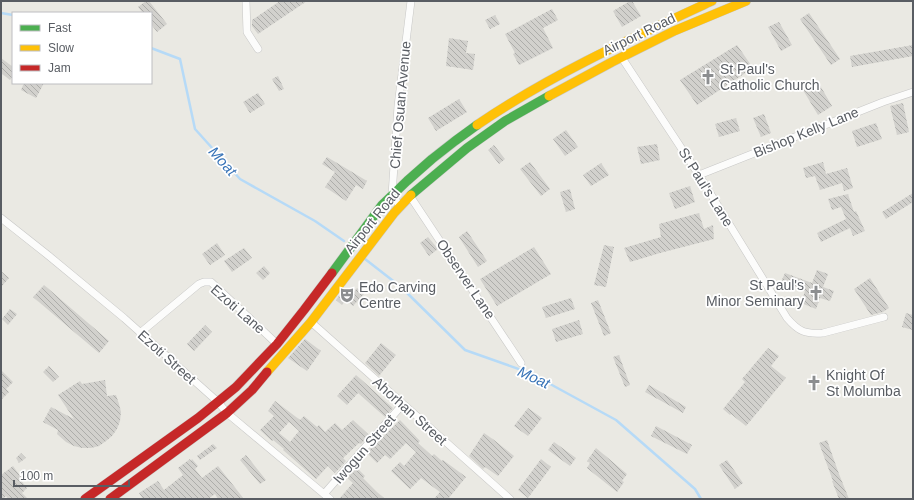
<svg xmlns="http://www.w3.org/2000/svg" width="914" height="500" font-family="Arial,sans-serif">
	<style>
		.lines { fill: none; stroke-linecap: round; stroke-linejoin: round }
		.stream { stroke: #b6daf7; stroke-width: 2.5 }
		.building { fill: url(#building-back-hatch); fill-rule: evenodd }
		.street-casing { stroke: #c7c7c6; stroke-width: 8 }
		.fast-casing { stroke: #c6c7c5; stroke-width: 10 }
		.slow-casing { stroke: #c6c7c5; stroke-width: 10 }
		.jam-casing { stroke: #c6c7c5; stroke-width: 10 }
		.street { stroke: #fcfcfb; stroke-width: 7 }
		.fast { stroke: #4caf50; stroke-width: 9 }
		.slow { stroke: #ffc107; stroke-width: 9 }
		.jam { stroke: #c62828; stroke-width: 9 }
		.labels { text-anchor: middle; dominant-baseline: central; stroke-width: 3.5; stroke-linejoin: round; paint-order: stroke }
		.street-label { font-size: 14px; fill: #595d63; stroke: #fff }
		.poi-label { font-size: 14px; fill: #595d63; stroke: #fff; text-anchor: start }
		.water-label { font-size: 15px; font-style: italic; fill: #3773b7; stroke: #fff }
	</style>
	<defs>
		<pattern id="building-back-hatch" width="6" height="6" patternUnits="userSpaceOnUse"><rect width="6" height="6" fill="#d2d1cd"/><path d="M-1 5l2 2M0 0l6 6M5-1l2 2" fill="none" stroke="#adadaa"/></pattern>
	</defs>
	<rect width="100%" height="100%" fill="#eae9e3"/>
	<g class="lines">
		<path class="stream" d="M1 13 13 15
			M151 48 180 59 195 129 240 179 315 221 344 241
			M365 259 401 287 465 350 530 373 616 420 695 489 701 499"/>
	</g>
	<path class="building" d="M146 1H149L167 24 157 32 151 24V13H143L138 7Z
		M280 1H307L258 34 252 26V20Z
		M630 1H632L641 16 622 27 613 11Z
		M552 9 558 20 543 28 553 48 519 65 513 54 515 53 505 34Z
		M809 13 840 59 831 65 800 19Z
		M495 15 500 24 490 29 485 20Z
		M779 22 792 45 781 51 768 27Z
		M449 38 468 41 466 53 475 54 473 70 446 66Z
		M737 45 753 68 697 105 680 80Z
		M913 45V56L852 67 850 56Z
		M1 58 13 67V76L10 80 1 73Z
		M278 76 284 89 279 91 272 79Z
		M818 82 832 106 818 115 803 90Z
		M24 83H44L36 98 21 90Z
		M258 93 265 104 250 113 243 102Z
		M459 99 467 112 436 131 428 118Z
		M903 103 909 132 897 135 890 106Z
		M764 114 771 133 761 137 753 118Z
		M736 118 740 131 719 137 715 124Z
		M876 123 882 139 857 147 852 131Z
		M566 130 578 147 565 156 553 139Z
		M657 144 660 160 641 164 637 147Z
		M494 145 505 159 499 164 488 150Z
		M327 157 367 181 363 189 356 185 346 201 325 187 335 172 322 164Z
		M530 162 550 189 541 196 520 169Z
		M823 162 826 174 847 168 853 188 844 191 842 183 820 190 815 176 806 178 803 168Z
		M601 163 609 175 591 186 583 175Z
		M690 186 695 202 675 209 669 193Z
		M570 189 575 209 566 212 560 192Z
		M913 193V202L886 219 882 212Z
		M848 194 854 212 856 211 865 231 853 236 850 228 821 242 817 233 846 219 841 207 832 210 828 199Z
		M699 213 704 229 713 225 714 239 660 253 630 262 624 248 661 237 659 224Z
		M467 231 487 261 478 267 459 237Z
		M428 237 438 249 429 256 420 243Z
		M217 243 225 255 210 265 202 254Z
		M604 245 614 247 606 287 594 285Z
		M534 247 551 274 497 306 480 279Z
		M244 248 252 258 232 272 224 261Z
		M264 266 270 273 263 280 256 273Z
		M817 270 828 274 823 287 834 291 830 301 820 298 816 309 801 303 805 291 781 282 785 273 812 283Z
		M1 271 9 278 1 287Z
		M870 278 889 308 883 312 871 315 854 289Z
		M44 285 109 341 99 353 33 297Z
		M357 288 364 294 353 306 346 300 342 305 336 300 344 289 348 292 350 291 353 293Z
		M571 298 575 309 546 318 542 307Z
		M598 300 611 333 604 336 591 303Z
		M10 309 17 314 8 325 2 319Z
		M906 313 913 315V330L902 327Z
		M579 320 583 334 556 342 552 329Z
		M205 325 212 332 194 351 187 344Z
		M305 339 321 351 307 371 288 358Z
		M381 343 396 355 379 376 365 363Z
		M768 348 779 356 771 366 786 378 746 426 731 414 730 415 723 409 745 382 742 379Z
		M619 355 630 385 625 387 613 357Z
		M49 366 59 377 53 382 43 372Z
		M1 370 13 382 6 389 9 392 1 400Z
		M356 375 393 408 385 417 358 393 347 405 337 396Z
		M105 380 107 396 116 395 119 404 121 412 120 421 117 429 112 436 106 441 99 446 91 448H82L74 446 66 442 57 434 58 430 43 422 51 407 74 419 58 395 80 381 82 384Z
		M649 385 686 407 683 413 645 392Z
		M275 401 300 420 304 416 317 427 319 425 325 432 335 423 342 430 353 420 369 435 361 444 359 443 343 458 346 461 335 473 328 466 316 479 283 450 284 449 273 440 272 441 260 430 274 416 268 411ZM289 422 299 431 290 442 279 433Z
		M528 408 542 418 528 436 514 426Z
		M400 420 420 441 418 443 432 456 434 454 442 461 443 460 466 477 448 499H434L440 492 421 478 410 489 391 471 400 462 404 466 416 452 406 443 390 459 385 455 377 463 367 453 376 442 377 443Z
		M656 426 692 445 687 454 651 436Z
		M484 433 494 440 514 456 498 476 485 467 483 469 469 456Z
		M827 440 839 474 849 499H839L832 481H833L819 443Z
		M554 442 576 458 570 466 548 450Z
		M213 444 217 448 200 460 197 456Z
		M596 448 627 474 622 481 624 482 617 492 587 468 590 463 587 461Z
		M21 453 26 458 19 463 16 458Z
		M246 455 266 480 260 484 240 460Z
		M190 459 191 461 192 459 198 466 195 469 202 478 218 466 244 499H218L215 494 208 499H143L139 493 158 481 164 490 183 475 178 468Z
		M541 459 551 467 528 498 518 490Z
		M727 460 743 483 735 489 719 465Z
		M13 466 21 477 19 478 27 488 22 493 28 499H8L6 496 3 499H1V475Z
		M357 468 365 476 363 478 377 492 385 499H339L353 483 347 478Z"/>
	<g class="lines">
		<g class="street-casing">
			<path id="street" d="M246 1 247 32 258 49
				M622 58 699 175 787 318C799 332 805 334 823 333L884 317
				M699 175 883 102 913 92
				M410 196 521 363
				M400 206 392 195 398 106 411 1
				M1 218 49 256 124 318 218 402 227 413 330 499
				M311 322 510 499
				M140 333 199 284 204 282H211L277 344
				M324 494 403 404"/>
		</g>
		<g class="fast-casing">
			<path id="fast" d="M411 195 467 148 505 121 549 96
				M332 273 382 205 407 181 432 159 455 141 477 125"/>
		</g>
		<g class="slow-casing">
			<path id="slow" d="M549 96 612 62 674 31 746 1
				M477 125C550 75 632 38 712 1
				M267 372 311 322 394 213 411 195"/>
		</g>
		<g class="jam-casing">
			<path id="jam" d="M85 499 198 418 236 387 277 344 304 310 332 273
				M110 499 227 413 252 390 267 372"/>
		</g>
		<use href="#street" class="street"/>
		<use href="#fast" class="fast"/>
		<use href="#slow" class="slow"/>
		<use href="#jam" class="jam"/>
	</g>
	<defs>
		<g id="church-bare" transform="scale(1.2)"><path d="M-1.2-6h2.4v3.5h3.3v2.4h-3.3V6h-2.4V-.1h-3.3v-2.4h3.3Z" fill="#8c8e90" stroke="#fff" stroke-width="2.5" paint-order="stroke"/></g>
		<g id="theatre-bare" transform="scale(1.2)"><path d="M-5-5.5Q0-4 5-5.5V0Q5 5 0 6Q-5 5-5 0ZM-3.3-2.5H-1v1.5H-3.3ZM1-2.5H3.3v1.5H1ZM-2.8 1Q0 5.5 2.8 1Z" fill="#8c8e90" stroke="#fff" stroke-width="2.5" paint-order="stroke"/></g>
	</defs>
	<g fill-rule="evenodd">
		<use href="#church-bare" x="708" y="77"/>
		<use href="#church-bare" x="816" y="293"/>
		<use href="#theatre-bare" x="347" y="295"/>
		<use href="#church-bare" x="814" y="383"/>
	</g>
	<g class="labels">
		<g class="street-label">
			<text transform="translate(639 34) rotate(-26)">Airport Road</text>
			<text transform="translate(400 105) rotate(-85)">Chief Osuan Avenue</text>
			<text transform="translate(806 132) rotate(-22)">Bishop Kelly Lane</text>
			<text transform="translate(706 187) rotate(58)">St Paul's Lane</text>
			<text transform="translate(372 221) rotate(-51)">Airport Road</text>
			<text transform="translate(466 279) rotate(56)">Observer Lane</text>
			<text transform="translate(238 309) rotate(41)">Ezoti Lane</text>
			<text transform="translate(167 357) rotate(42)">Ezoti Street</text>
			<text transform="translate(410 411) rotate(42)">Ahorhan Street</text>
			<text transform="translate(364 449) rotate(-49)">Iwogun Street</text>
		</g>
		<g class="poi-label">
			<text x="720" y="69">St Paul's<tspan x="720" dy="16">Catholic Church</tspan></text>
			<text x="804" y="285" text-anchor="end">St Paul's<tspan x="804" dy="16">Minor Seminary</tspan></text>
			<text x="359" y="287">Edo Carving<tspan x="359" dy="16">Centre</tspan></text>
			<text x="826" y="375">Knight Of<tspan x="826" dy="16">St Molumba</tspan></text>
		</g>
		<g class="water-label">
			<text transform="translate(223 161) rotate(48)">Moat</text>
			<text transform="translate(534 377) rotate(25)">Moat</text>
		</g>
	</g>
	<rect width="914" height="500" fill="none" stroke="#595d63" stroke-width="4"/>
	<rect x="12" y="12" width="140" height="72" fill="#ffffff" stroke="#bdbec1"/>
	<rect x="20" y="25" width="20" height="6" fill="#4caf50" stroke="#bdbec1"/>
	<text x="48" y="32" font-size="12" fill="#595d63">Fast</text>
	<rect x="20" y="45" width="20" height="6" fill="#ffc107" stroke="#bdbec1"/>
	<text x="48" y="52" font-size="12" fill="#595d63">Slow</text>
	<rect x="20" y="65" width="20" height="6" fill="#c62828" stroke="#bdbec1"/>
	<text x="48" y="72" font-size="12" fill="#595d63">Jam</text>
	<path d="M14 480v6h115v-6" fill="none" stroke="#595d63" stroke-width="2"/>
	<text x="20" y="480" font-size="12" fill="#595d63" stroke="#ffffff" stroke-width="3" paint-order="stroke">100 m</text>
</svg>
